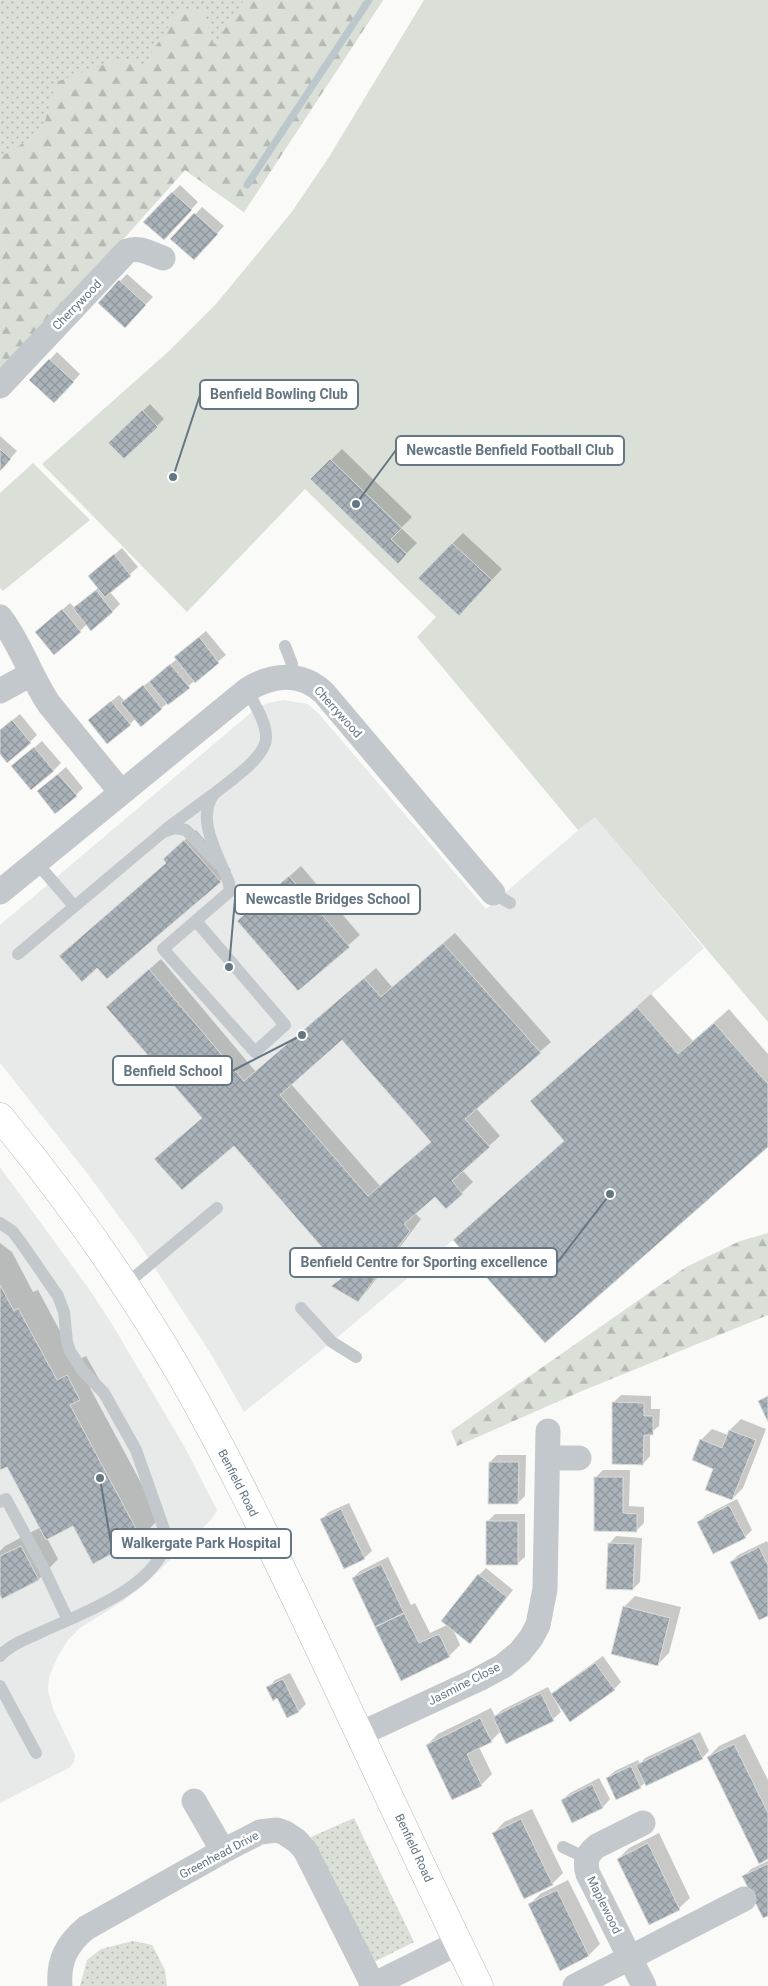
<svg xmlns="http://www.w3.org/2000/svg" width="768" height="1986" font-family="Roboto,sans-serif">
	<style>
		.built { fill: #e8e9e9 }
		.grass { fill: url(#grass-dots) }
		.forest { fill: url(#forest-firs) }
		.park { fill: #dadfd7 }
		.shadow { fill: #0003; fill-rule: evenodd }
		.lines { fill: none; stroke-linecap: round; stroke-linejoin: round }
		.stream { stroke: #bbc7cb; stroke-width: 7 }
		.building { fill: url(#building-cross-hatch); stroke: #dcdcda; fill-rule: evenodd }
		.secondary-casing { stroke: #b3babf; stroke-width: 29 }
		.lane { stroke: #c3c8cc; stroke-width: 12 }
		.street { stroke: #c3c8cc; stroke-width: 25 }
		.secondary { stroke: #fff; stroke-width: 28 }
		.labels { text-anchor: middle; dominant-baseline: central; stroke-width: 5; stroke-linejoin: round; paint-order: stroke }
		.street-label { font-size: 12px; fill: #657683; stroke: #fff }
		.leader { fill: none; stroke: #657683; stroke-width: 2 }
		.callout-dot { fill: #657683; stroke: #fff; stroke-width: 2 }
		.callout { fill: #fff; stroke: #657683; stroke-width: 2 }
		.callout-label { font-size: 14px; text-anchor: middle; font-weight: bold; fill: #657683 }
	</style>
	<defs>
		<pattern id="grass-dots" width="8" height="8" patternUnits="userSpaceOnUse" patternTransform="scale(1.25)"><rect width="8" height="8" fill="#dadfd7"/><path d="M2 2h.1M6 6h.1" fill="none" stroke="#b4b9b4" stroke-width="1.8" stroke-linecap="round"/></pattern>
		<pattern id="forest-firs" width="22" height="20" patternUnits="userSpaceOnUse" patternTransform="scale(1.25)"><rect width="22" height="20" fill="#dadfd7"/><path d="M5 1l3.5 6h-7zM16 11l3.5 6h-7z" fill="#b4b9b4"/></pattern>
		<pattern id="building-cross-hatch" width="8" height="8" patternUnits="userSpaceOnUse" patternTransform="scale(1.25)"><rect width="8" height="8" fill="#aab3b9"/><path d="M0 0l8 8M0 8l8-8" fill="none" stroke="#8e969c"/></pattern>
	</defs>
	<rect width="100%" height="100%" fill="#fafaf8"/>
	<path class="built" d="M283 700 308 704 319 714 486 909 595 816 704 948 530 1101 564 1141 453 1240 332 1342 244 1412 211 1354 137 1241 87 1173 0 1063V925L254 710 268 703Z
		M0 1167 89 1289 112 1324 184 1446 217 1510 211 1520 144 1585 123 1601 80 1628 68 1640 58 1656 49 1677 48 1691 53 1709 75 1755 74 1762 69 1768 0 1803Z"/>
	<path class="grass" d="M0 0H383L244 212 185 170 0 377Z
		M354 1818 414 1942 374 1962 311 1837Z
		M133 1941 152 1945 165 1970 167 1986H80L87 1960 101 1949Z"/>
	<path class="forest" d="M244 0H383L244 212 185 170 0 377V157L42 132 56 82 122 58 144 65 178 11 203 10 214 45Z
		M768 1233V1315L582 1391 457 1446 451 1431 686 1267 740 1241Z"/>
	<path class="park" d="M424 0H768V1022L595 817 578 830 417 637 436 617 305 489 187 612 42 464 169 351 216 304 291 213 329 157Z
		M33 463 90 520 3 591 0 588V493Z"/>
	<path class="shadow" d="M180 185 198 202 171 231 172 193Z
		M202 207 224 226 201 251 172 239Z
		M127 274 153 297 132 319 120 281Z
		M57 352 80 374 62 394 31 380Z
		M150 404 164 419 124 458 110 443Z
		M0 436 17 451 0 470Z
		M342 449 412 517 401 528 417 543 398 562 312 479Z
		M463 533 502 569 470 603 452 544Z
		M122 548 138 567 110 592 120 604 113 611 91 629 87 624 80 631 37 632 70 603 75 608 99 587 89 576Z
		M206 631 226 655 141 725 136 718 130 724 97 713 119 695 125 701 177 659 183 650Z
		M20 714 37 735 30 742 0 752V730Z
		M42 741 61 763 54 770 13 766Z
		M66 767 83 788 76 795 38 791Z
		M196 830 231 870 220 881 107 978 98 966 61 956 167 863 164 859Z
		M301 866 360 935 298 989 238 921Z
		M455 933 551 1042 476 1108 500 1136 462 1170 473 1182 446 1208 435 1195 415 1213 421 1219 368 1290 357 1301 333 1286 346 1274 234 1144 156 1159 203 1117 107 1007 161 959 256 1072 376 968 392 987ZM342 1039 432 1141 380 1186 291 1084Z
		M651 994 693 1041 729 1009 768 1054V1146L565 1140 532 1101Z
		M0 1243 12 1252 33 1292 38 1290 76 1361 86 1356 99 1379 90 1388 160 1518 141 1537 73 1524 47 1538 58 1559 39 1579 3 1598 0 1592V1551L5 1546 41 1527 8 1465 0 1469Z
		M621 1395 651 1396V1409H660L659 1426 650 1433V1456L643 1464 613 1403Z
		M741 1419 766 1429 743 1488 732 1499 701 1440 712 1429 728 1435 730 1430Z
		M497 1455H526L525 1496 518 1503 490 1462Z
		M603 1470H630L629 1506 644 1507V1523L636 1531 595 1478Z
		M737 1499 752 1530 745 1537 699 1522 706 1515Z
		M349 1503 372 1551 364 1558 321 1520 329 1512Z
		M495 1514H525V1557L517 1564 488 1521Z
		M616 1536 642 1538 640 1582 633 1589 609 1544Z
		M767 1541 768 1543V1614L731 1562 738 1555Z
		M388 1557 411 1605 415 1603 430 1633 447 1625 479 1575 486 1568 513 1590 477 1635 453 1629 460 1645 449 1656 402 1679 353 1578 360 1571Z
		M635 1596 681 1607 669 1653 658 1664 624 1607Z
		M603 1656 621 1682 614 1689 556 1699 555 1700 561 1712 553 1719 507 1742 501 1731 491 1741 479 1747 492 1774 481 1785 427 1745 438 1734 491 1708 495 1716 502 1710 548 1687 552 1695 560 1687Z
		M290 1673 306 1704 299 1711 268 1688 275 1680Z
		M700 1732 709 1751 702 1758 646 1782 640 1787 607 1778 615 1771 638 1760 640 1764 645 1758Z
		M745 1734 768 1780V1858L708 1757 719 1746Z
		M599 1778 610 1799 603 1807 573 1821 562 1800 570 1793Z
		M532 1809 563 1873 552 1884 494 1833 504 1822Z
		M659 1833 690 1898 679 1908 618 1859 629 1848Z
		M768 1861V1914L744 1876 751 1869Z
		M568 1880 600 1944 589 1955 529 1905 540 1894Z"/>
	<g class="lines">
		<path class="stream" d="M247 185 369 0"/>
	</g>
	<path class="building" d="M172 192 192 210 164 240 143 222Z
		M194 213 218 234 194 260 170 239Z
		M119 280 146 305 125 328 98 303Z
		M49 359 74 382 54 403 29 380Z
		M142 410 158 427 124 459 108 443Z
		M0 449 11 459 0 471Z
		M330 459 402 528 391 539 407 554 398 564 310 479Z
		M452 543 492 580 459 616 418 578Z
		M114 554 131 576 105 597 88 576Z
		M96 590 113 612 91 631 73 608Z
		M62 609 81 632 54 655 35 632Z
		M199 637 219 663 195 683 174 657Z
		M170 664 190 688 168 705 149 682Z
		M143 685 162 709 141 727 121 703Z
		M111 701 131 725 107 744 88 720Z
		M12 720 31 743 7 763 0 754V730Z
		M34 747 54 771 31 790 11 766Z
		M58 774 77 796 55 814 37 791Z
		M184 840 221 882 107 979 97 968 82 982 59 956 166 863 163 859Z
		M289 876 350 947 298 991 237 921Z
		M443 943 541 1053 465 1119 490 1147 452 1181 463 1194 446 1209 435 1197 404 1224 410 1231 358 1302 331 1286 346 1275 234 1146 182 1190 154 1159 202 1118 106 1007 149 969 244 1081 364 978 381 997ZM342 1040 431 1142 368 1196 280 1095Z
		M637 1007 678 1054 714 1023 768 1084V1147L545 1343 453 1240 564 1141 530 1101Z
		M0 1285 14 1311 18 1308 57 1380 67 1375 80 1400 70 1405 141 1538 93 1564 73 1526 46 1540 7 1467 0 1470Z
		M768 1396V1422L758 1401Z
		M612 1402 644 1403V1416H653V1435H644L643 1465 612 1464Z
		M729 1430 756 1440 732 1500 705 1490 713 1469 692 1460 700 1439 722 1448Z
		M489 1462H519L518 1504H488Z
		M594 1477H623V1513L637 1514V1532L594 1531Z
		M729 1505 746 1538 713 1554 697 1522Z
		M341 1509 365 1559 344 1569 320 1519Z
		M486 1521H518V1565H486Z
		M608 1543 635 1544 633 1590 606 1589Z
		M21 1546 39 1580 2 1599 0 1595V1556Z
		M759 1547 768 1565V1616L759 1620 730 1562Z
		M381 1564 404 1613 375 1627 352 1578Z
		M478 1574 507 1597 470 1644 441 1621Z
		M623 1606 670 1618 658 1666 611 1654Z
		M404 1613 419 1643 439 1634 450 1657 401 1681 375 1627Z
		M595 1663 615 1690 570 1722 551 1694Z
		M283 1679 299 1712 287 1718 277 1698 273 1701 266 1687Z
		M541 1693 554 1721 506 1744 493 1717Z
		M480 1718 492 1742 467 1754 482 1786 452 1800 426 1745Z
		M693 1738 703 1759 646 1786 636 1765Z
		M734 1744 768 1813V1859L759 1864 707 1757Z
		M631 1766 641 1788 616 1800 606 1778Z
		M592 1784 603 1808 572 1823 561 1800Z
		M521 1819 553 1885 524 1899 492 1833Z
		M648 1843 680 1910 649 1925 617 1859Z
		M768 1864V1916L763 1918 742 1876Z
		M557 1890 589 1956 560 1971 528 1904Z"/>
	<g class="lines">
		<g class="secondary-casing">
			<path id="secondary" d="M0 1117C67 1198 128 1284 181 1375 229 1459 271 1546 312 1633 368 1751 422 1869 479 1986"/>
		</g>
		<path class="lane" d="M285 646 292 664 291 677
			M166 829 212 795
			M36 862 74 906
			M493 893 510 903
			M196 921 285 1025 255 1052 163 949 229 892C231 884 227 878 224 871 214 847 197 817 214 794 229 781 267 757 266 737 266 721 254 704 247 690
			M18 954 163 832 175 828 186 830 218 864
			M0 1223 12 1231 20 1241 58 1296 64 1312 67 1342 70 1351 82 1370 104 1393 136 1450 166 1535C165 1543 164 1550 160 1557 137 1595 75 1616 37 1634 24 1640 10 1645 0 1656
			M125 1285 217 1208
			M301 1308 332 1342 356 1357
			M0 1502 6 1499 44 1569 68 1620
			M0 1686 36 1753
			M563 1847 586 1858"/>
		<path class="street" d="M0 386 127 251C139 246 151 254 163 258
			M0 617C21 644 30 676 49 704L121 792
			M0 691 31 674
			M0 892 247 690C272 674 301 671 324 693L493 893
			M549 1458H579
			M360 1734 479 1679 503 1666 520 1652 531 1638 538 1625 545 1589 548 1431
			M194 1801 223 1851
			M643 1823 597 1846C587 1854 584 1861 588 1874L644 1986
			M60 1986C58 1960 67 1944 86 1928L223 1851 260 1832 277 1830 285 1833 297 1841 305 1850 373 1985
			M371 1986 458 1943
			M575 1986 744 1899"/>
		<use href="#secondary" class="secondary"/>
	</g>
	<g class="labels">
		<g class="street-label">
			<text transform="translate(77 305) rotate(-46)">Cherrywood</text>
			<text transform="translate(338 712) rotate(48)">Cherrywood</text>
			<text transform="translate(238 1483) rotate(63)">Benfield Road</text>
			<text transform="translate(464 1684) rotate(-27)">Jasmine Close</text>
			<text transform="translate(414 1848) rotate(65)">Benfield Road</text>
			<text transform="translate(219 1855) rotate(-28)">Greenhead Drive</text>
			<text transform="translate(604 1905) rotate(64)">Maplewood</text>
		</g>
	</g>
	<path class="leader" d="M173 477L200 395M356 504L396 450M229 967L235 899M302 1035L232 1071M610 1194L557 1263M100 1478L111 1544"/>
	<g class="callout-dot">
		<circle cx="173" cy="477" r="5"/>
		<circle cx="356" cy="504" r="5"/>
		<circle cx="229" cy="967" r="5"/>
		<circle cx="302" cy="1035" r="5"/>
		<circle cx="610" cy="1194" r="5"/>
		<circle cx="100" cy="1478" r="5"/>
	</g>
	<g class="callout">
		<rect x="200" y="380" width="158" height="29" rx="5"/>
		<rect x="396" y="436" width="228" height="29" rx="5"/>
		<rect x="235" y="885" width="185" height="29" rx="5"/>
		<rect x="113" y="1056" width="119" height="29" rx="5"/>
		<rect x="290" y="1248" width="267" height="29" rx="5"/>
		<rect x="111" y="1529" width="180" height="29" rx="5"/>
	</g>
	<g class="callout-label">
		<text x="279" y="399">Benfield Bowling Club</text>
		<text x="510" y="455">Newcastle Benfield Football Club</text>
		<text x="328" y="904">Newcastle Bridges School</text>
		<text x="173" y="1076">Benfield School</text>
		<text x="424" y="1267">Benfield Centre for Sporting excellence</text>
		<text x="201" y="1548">Walkergate Park Hospital</text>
	</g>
</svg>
